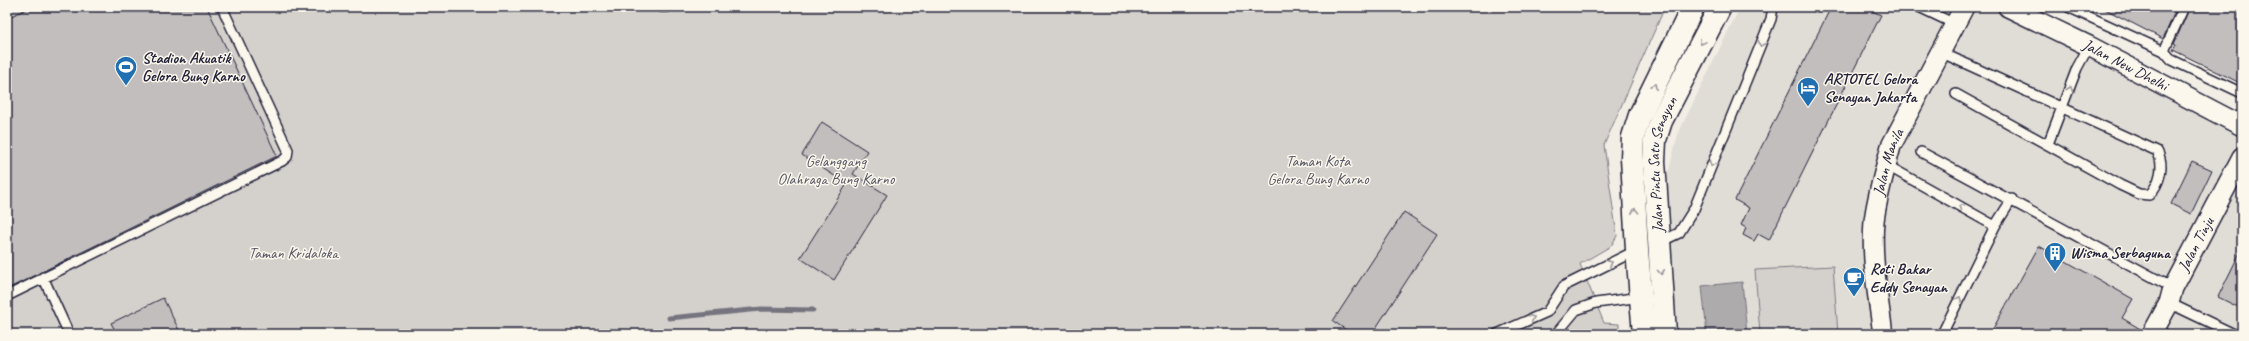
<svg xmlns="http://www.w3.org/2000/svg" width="2249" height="341" font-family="Caveat,sans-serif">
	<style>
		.built { fill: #e0dcd6 }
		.green { fill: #d4d1cc; stroke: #7b7a84 }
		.water { fill: #aeabad; stroke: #76747f }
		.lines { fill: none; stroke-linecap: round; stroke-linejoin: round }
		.stream { stroke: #76747f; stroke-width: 5 }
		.building { fill: #c2bebe; stroke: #22223b }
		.lane-casing { stroke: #22223b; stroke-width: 12 }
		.street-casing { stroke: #22223b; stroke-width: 22 }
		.secondary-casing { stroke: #22223b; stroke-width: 25 }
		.lane { stroke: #fbf7ec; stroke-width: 9 }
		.street { stroke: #fbf7ec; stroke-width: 19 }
		.secondary { stroke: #fbf7ec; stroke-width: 22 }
		.oneway { stroke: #99979c }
		.labels { text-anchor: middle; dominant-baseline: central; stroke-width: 3; stroke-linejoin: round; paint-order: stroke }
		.poi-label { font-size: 16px; font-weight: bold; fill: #22223b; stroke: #fbf7ec; text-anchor: start }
		.street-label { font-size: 16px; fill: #22223b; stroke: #fbf7ec }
		.park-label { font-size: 16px; fill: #575766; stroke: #fbf7ec }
	</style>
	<rect width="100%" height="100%" fill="#f2eee5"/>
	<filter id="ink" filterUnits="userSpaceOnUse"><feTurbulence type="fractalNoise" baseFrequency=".025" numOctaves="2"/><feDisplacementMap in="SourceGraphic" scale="8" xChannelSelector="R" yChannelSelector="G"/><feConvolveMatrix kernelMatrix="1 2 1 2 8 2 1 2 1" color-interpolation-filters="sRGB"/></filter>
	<g filter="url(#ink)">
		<path class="built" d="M1740 7H2018L2242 123V334H1673L1663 195 1678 134Z"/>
		<path class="green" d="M7 7H1665L1604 145 1617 236 1611 246 1580 264 1604 323 1619 324V334H7Z
			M1833 266 1838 334H1760L1755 270Z"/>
		<path class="water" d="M1742 282 1747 334H1707L1702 286Z"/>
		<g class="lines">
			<path class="stream" d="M669 318 761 309 813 310"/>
		</g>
		<path class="building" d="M31 7H207L277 156 7 289V18Z
			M1831 7H1874L1872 11 1881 15 1769 240 1758 234 1754 241 1743 235 1746 228 1741 225 1749 208 1735 200Z
			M2101 7H2177L2163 39Z
			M2190 7H2242V73L2238 82 2173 50 2176 45 2174 44Z
			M822 122 867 151 853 174 887 195 834 280 800 258 847 184 802 155Z
			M2192 161 2212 170 2191 214 2171 204Z
			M1404 212 1437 234 1372 334H1352L1333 321Z
			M2039 246 2133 299 2122 318 2142 330 2141 334H1990Z
			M2242 248V309L2218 297Z
			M163 298 181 334H117L111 323Z"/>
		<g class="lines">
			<g class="lane-casing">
				<path id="lane" d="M661 7H667
					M1919 7 1955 24
					M2068 7 2164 51
					M2184 7 2164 51 2172 60 2242 93
					M1940 52 2157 151C2165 165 2160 184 2149 195L2139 194 2120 185 1956 94
					M2048 144 2077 68 2089 46
					M1921 152 2173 288
					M1886 165 1995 226
					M1660 242 1679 233 1694 209 1771 19 1773 7
					M43 277 69 334
					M7 296 282 161 287 157 288 150 222 7
					M2169 303 2234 334
					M1497 334 1547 312 1564 286 1637 250
					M1556 334 1576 310 1596 303 1641 297
					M1942 334 1995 226 2012 199"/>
			</g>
			<g class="street-casing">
				<g id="street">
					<path id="s1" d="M2008 7 2089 46 2242 126"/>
					<path id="s2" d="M1883 334C1878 297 1871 258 1874 221 1877 196 1885 170 1891 146L1964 7"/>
					<path id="s3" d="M2152 334 2169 303 2173 288 2242 157"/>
				</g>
			</g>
			<g class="secondary-casing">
				<g id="secondary">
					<path d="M1644 334 1637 250 1632 158 1633 137 1640 115 1693 7"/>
					<path id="s4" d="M1665 334 1654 161 1655 140 1661 121 1720 7"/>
				</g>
			</g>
			<use href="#lane" class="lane"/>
			<use href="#street" class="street"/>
			<use href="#secondary" class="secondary"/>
		</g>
		<defs><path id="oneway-chevron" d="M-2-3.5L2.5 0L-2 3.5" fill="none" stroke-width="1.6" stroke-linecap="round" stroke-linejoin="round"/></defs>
		<g class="oneway">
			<use href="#oneway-chevron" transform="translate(1702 42) rotate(118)"/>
			<use href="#oneway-chevron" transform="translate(1761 44) rotate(112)"/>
			<use href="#oneway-chevron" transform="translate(1654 86) rotate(-64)"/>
			<use href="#oneway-chevron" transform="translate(2070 89) rotate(-71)"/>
			<use href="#oneway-chevron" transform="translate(1712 164) rotate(112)"/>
			<use href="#oneway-chevron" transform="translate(1961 207) rotate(-151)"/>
			<use href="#oneway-chevron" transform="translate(1635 211) rotate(-93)"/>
			<use href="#oneway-chevron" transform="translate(1610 263) rotate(-25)"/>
			<use href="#oneway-chevron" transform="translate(1661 272) rotate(86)"/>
			<use href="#oneway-chevron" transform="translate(1959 299) rotate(-64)"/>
			<use href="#oneway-chevron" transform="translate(1532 318) rotate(-24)"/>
		</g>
	</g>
	<defs>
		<g id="stadium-pin" transform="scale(1.15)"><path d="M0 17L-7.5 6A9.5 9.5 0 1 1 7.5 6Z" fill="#1f6fb2" stroke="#fbf7ec"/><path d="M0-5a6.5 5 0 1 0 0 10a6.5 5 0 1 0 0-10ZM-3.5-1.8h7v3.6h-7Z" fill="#fff"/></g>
		<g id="hotel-pin" transform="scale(1.15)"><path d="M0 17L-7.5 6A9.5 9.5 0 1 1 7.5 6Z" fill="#1f6fb2" stroke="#fbf7ec"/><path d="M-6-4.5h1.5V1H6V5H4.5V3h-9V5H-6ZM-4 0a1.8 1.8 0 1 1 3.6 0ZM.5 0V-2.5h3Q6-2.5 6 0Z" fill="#fff"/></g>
		<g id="building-pin" transform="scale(1.15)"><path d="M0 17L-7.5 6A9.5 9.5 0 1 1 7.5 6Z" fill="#1f6fb2" stroke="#fbf7ec"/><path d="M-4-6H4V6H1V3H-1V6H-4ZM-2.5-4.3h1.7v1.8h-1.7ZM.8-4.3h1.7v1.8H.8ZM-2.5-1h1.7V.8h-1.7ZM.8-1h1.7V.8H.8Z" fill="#fff"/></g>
		<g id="cafe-pin" transform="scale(1.15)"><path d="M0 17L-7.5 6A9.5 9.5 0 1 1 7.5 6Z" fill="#1f6fb2" stroke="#fbf7ec"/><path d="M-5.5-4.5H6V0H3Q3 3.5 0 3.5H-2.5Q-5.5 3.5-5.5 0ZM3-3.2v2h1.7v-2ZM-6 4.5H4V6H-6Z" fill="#fff"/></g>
	</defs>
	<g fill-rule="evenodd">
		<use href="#stadium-pin" x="126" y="67"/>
		<use href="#hotel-pin" x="1808" y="88"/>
		<use href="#building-pin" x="2055" y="253"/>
		<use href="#cafe-pin" x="1854" y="278"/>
	</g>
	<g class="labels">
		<g class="poi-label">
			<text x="142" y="58">Stadion Akuatik<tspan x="142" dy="18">Gelora Bung Karno</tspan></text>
			<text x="1824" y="79">ARTOTEL Gelora<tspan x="1824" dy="18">Senayan Jakarta</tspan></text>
			<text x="2070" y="253">Wisma Serbaguna</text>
			<text x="1870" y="269">Roti Bakar<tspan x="1870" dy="18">Eddy Senayan</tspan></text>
		</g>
		<g class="street-label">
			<text stroke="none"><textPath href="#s1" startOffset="131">Jalan New Dhelhi</textPath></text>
			<text stroke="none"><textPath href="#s2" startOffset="174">Jalan Manila</textPath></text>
			<text stroke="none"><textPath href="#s4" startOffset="171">Jalan Pintu Satu Senayan</textPath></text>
			<text stroke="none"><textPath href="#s3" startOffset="100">Jalan Tinju</textPath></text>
		</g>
		<g class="park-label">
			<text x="836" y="161">Gelanggang<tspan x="836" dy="18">Olahraga Bung Karno</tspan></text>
			<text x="1318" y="161">Taman Kota<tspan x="1318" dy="18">Gelora Bung Karno</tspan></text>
			<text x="293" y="253">Taman Kridaloka</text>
		</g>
	</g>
	<rect width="2249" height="341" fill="none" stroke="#fbf7ec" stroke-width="24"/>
	<rect x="12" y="12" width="2225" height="317" fill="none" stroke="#22223b" stroke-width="1.5" filter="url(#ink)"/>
</svg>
